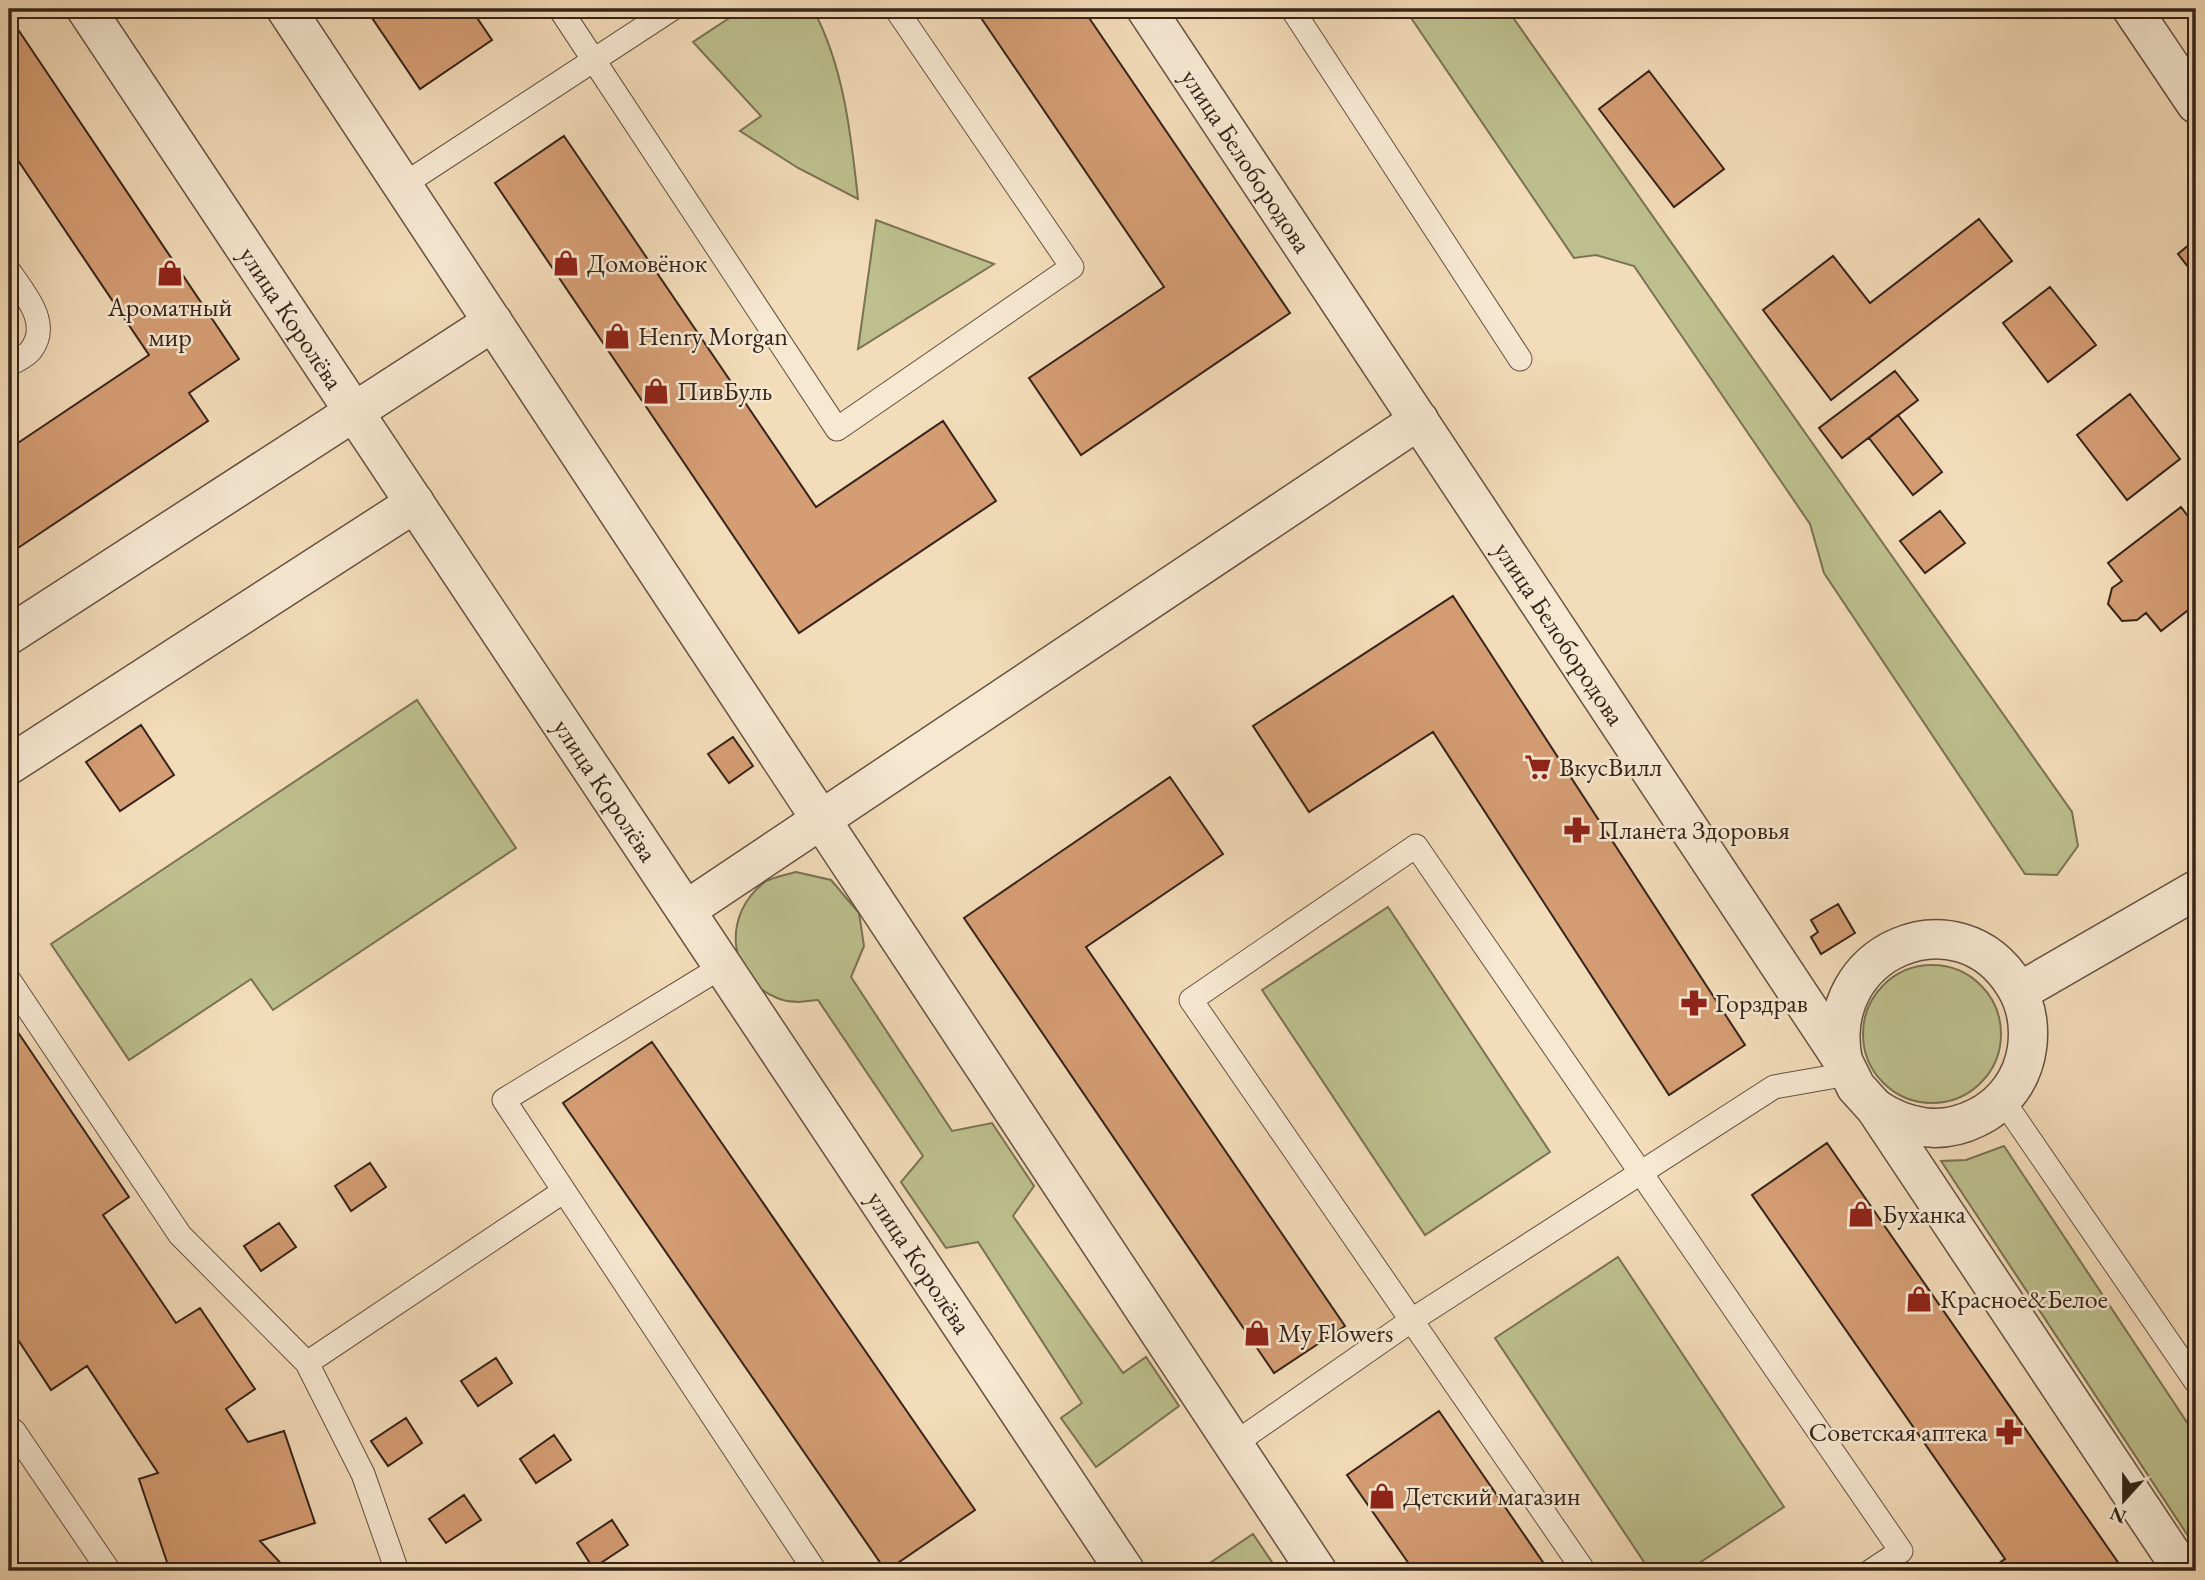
<svg xmlns="http://www.w3.org/2000/svg" width="2205" height="1580" font-family="'EB Garamond',serif">
	<style>
		.green { fill: #bdc08e; stroke: #7a7254; stroke-width: 2 }
		.building { fill: #d59d74; stroke: #362319; stroke-width: 2 }
		.lines { fill: none; stroke-linecap: round; stroke-linejoin: round }
		.service-casing { stroke: #655141; stroke-width: 25 }
		.minor-casing { stroke: #655141; stroke-width: 41 }
		.service { stroke: #f7e8d2; stroke-width: 23 }
		.minor { stroke: #f7e8d2; stroke-width: 38 }
		.labels { text-anchor: middle; dominant-baseline: central; stroke-width: 5; stroke-linejoin: round; paint-order: stroke }
		.street-label { font-size: 26px; fill: #362319; stroke: #f7e8d2 }
		.poi-label { font-size: 26px; fill: #362319; stroke: #f7e8d2; text-anchor: start }
	</style>
	<rect width="100%" height="100%" fill="#f3dcb9"/>
	<filter id="stains"><feTurbulence type="fractalNoise" baseFrequency=".00286" numOctaves="4"/><feColorMatrix values="0 0 0 0 .2 0 0 0 0 .09 0 0 0 0 .02 0 0 0 .5 -.17"/></filter>
	<radialGradient id="worn" r=".72"><stop offset=".6" stop-color="#630" stop-opacity="0"/><stop offset="1" stop-color="#630" stop-opacity=".3"/></radialGradient>
	<path class="green" d="M743 9H813C844 67 851 135 858 199L798 168 740 131 761 116 693 42Z
		M1405 9H1507L2072 812 2078 846 2057 875 2025 874 1824 573 1810 524 1634 266 1596 255 1574 258Z
		M876 220 994 264 858 349Z
		M417 700 516 848 273 1010 251 979 129 1060 51 944Z
		M796 872 831 880 859 913 864 946 851 977 952 1131 992 1123 1034 1186 1013 1216 1123 1373 1146 1357 1179 1406 1096 1467 1061 1418 1082 1403 978 1242 946 1248 901 1182 923 1156 818 1000C803 1002 789 1004 775 997 726 976 723 913 765 882 772 877 786 875 796 872Z
		M1388 907 1550 1152 1425 1235 1262 990Z
		M1863 1034a69 69 0 1 1 138 0a69 69 0 1 1-138 0Z
		M2004 1146 2196 1436V1548L1941 1161 1966 1160Z
		M1618 1257 1784 1507 1687 1571H1650L1495 1338Z
		M1253 1534 1278 1571H1198Z"/>
	<path class="building" d="M366 9H471L492 40 420 89Z
		M975 9H1083L1290 313 1081 455 1029 378 1164 287Z
		M9 16 239 359 189 393 208 421 9 554V449L149 355 9 147Z
		M1649 71 1724 169 1674 207 1599 109Z
		M564 136 816 507 943 421 996 501 799 633 495 183Z
		M1979 219 2012 261 1831 400 1763 310 1833 256 1870 303Z
		M2196 239V268L2192 272 2178 254Z
		M2050 287 2096 345 2048 382 2003 323Z
		M1895 371 1918 400 1842 458 1819 428Z
		M2130 394 2180 459 2127 500 2077 435Z
		M1898 415 1942 472 1913 495 1869 438Z
		M2181 507 2196 527V604L2161 631 2146 613 2137 620 2122 621 2108 604 2112 588 2122 581 2108 563Z
		M1940 511 1965 543 1925 573 1900 541Z
		M1453 596 1745 1045 1669 1095 1433 732 1309 812 1253 726Z
		M141 725 174 775 120 811 86 762Z
		M733 737 753 766 729 783 708 754Z
		M1170 777 1223 854 1086 947 1345 1326 1274 1373 964 918Z
		M1838 904 1855 933 1821 954 1811 937 1818 932 1811 920Z
		M9 1019 129 1197 103 1215 176 1323 200 1308 255 1389 226 1409 248 1442 284 1431 315 1523 260 1541 288 1571H186L182 1568 170 1571 139 1479 158 1473 87 1366 51 1390 9 1326Z
		M652 1042 975 1510 886 1571 563 1103Z
		M1827 1143 2124 1571H1987L2005 1559 1752 1195Z
		M370 1163 386 1187 351 1211 335 1186Z
		M279 1223 296 1247 261 1271 244 1246Z
		M496 1358 512 1383 478 1406 461 1381Z
		M1439 1411 1549 1571H1414L1347 1475Z
		M406 1418 422 1443 388 1466 371 1441Z
		M554 1435 571 1460 536 1483 520 1459Z
		M464 1495 481 1520 446 1543 429 1519Z
		M612 1520 628 1545 593 1568 577 1543Z"/>
	<g class="lines">
		<g class="service-casing">
			<path id="service" d="M560 9 837 429 1072 267 896 9
				M1292 9 1520 359
				M403 185 672 9
				M9 271C23 292 52 323 31 350 27 356 15 361 9 365
				M723 966 504 1100 815 1571
				M9 980 180 1235 307 1363 363 1474 397 1571
				M2002 1099 2196 1382
				M307 1363 564 1191
				M9 1428 14 1431 109 1571
				M1234 1444 1412 1320 1774 1087 1848 1074
				M1584 1571 1191 1000 1416 846 1901 1551 1871 1571"/>
		</g>
		<g class="minor-casing">
			<g id="minor">
				<path id="s1" d="M86 9 1125 1571"/>
				<path d="M286 9 1317 1571"/>
				<path id="s2" d="M1146 9 1843 1061 1856 1087 1875 1108 2183 1571"/>
				<path d="M2132 9 2196 104"/>
				<path d="M9 635 493 322"/>
				<path d="M9 765 415 503"/>
				<path d="M686 910 1419 420"/>
				<path d="M2019 992 2196 890"/>
				<path d="M1843 1061C1820 950 1959 893 2015 986 2026 1004 2030 1026 2027 1048 2023 1078 2004 1105 1976 1118 1942 1135 1906 1129 1875 1108"/>
			</g>
		</g>
		<use href="#service" class="service"/>
		<use href="#minor" class="minor"/>
	</g>
	<defs>
		<g id="shop-bare" transform="scale(2.1)"><path d="M-5-2.5h2.3a2.7 3.5 0 0 1 5.4 0H5L5.5 6h-11ZM-1.5-2.5h3a1.5 2.3 0 0 0-3 0Z" fill="#8f2418" stroke="#f7e8d2" stroke-width="2.5" paint-order="stroke"/></g>
		<g id="supermarket-bare" transform="scale(2.1)"><path d="M-6-5.5h2.5l.6 2H6L4.5 2H-2.5L-4.4-4H-6ZM-1.5 3.2a1.3 1.3 0 1 0 .1 0ZM3 3.2a1.3 1.3 0 1 0 .1 0Z" fill="#8f2418" stroke="#f7e8d2" stroke-width="2.5" paint-order="stroke"/></g>
		<g id="pharmacy-bare" transform="scale(2.1)"><path d="M-2-6h4v4h4v4h-4v4h-4v-4h-4v-4h4Z" fill="#8f2418" stroke="#f7e8d2" stroke-width="2.5" paint-order="stroke"/></g>
	</defs>
	<g fill-rule="evenodd">
		<use href="#shop-bare" x="566" y="263"/>
		<use href="#shop-bare" x="170" y="273"/>
		<use href="#shop-bare" x="617" y="336"/>
		<use href="#shop-bare" x="656" y="391"/>
		<use href="#supermarket-bare" x="1538" y="767"/>
		<use href="#pharmacy-bare" x="1577" y="830"/>
		<use href="#pharmacy-bare" x="1694" y="1003"/>
		<use href="#shop-bare" x="1861" y="1214"/>
		<use href="#shop-bare" x="1919" y="1299"/>
		<use href="#shop-bare" x="1257" y="1333"/>
		<use href="#pharmacy-bare" x="2009" y="1432"/>
		<use href="#shop-bare" x="1382" y="1496"/>
	</g>
	<g class="labels">
		<g class="street-label">
			<text stroke="none"><textPath href="#s2" startOffset="182">улица Белобородова</textPath></text>
			<text stroke="none"><textPath href="#s1" startOffset="371">улица Королёва</textPath></text>
			<text stroke="none"><textPath href="#s2" startOffset="749">улица Белобородова</textPath></text>
			<text stroke="none"><textPath href="#s1" startOffset="938">улица Королёва</textPath></text>
			<text stroke="none"><textPath href="#s1" startOffset="1505">улица Королёва</textPath></text>
		</g>
		<g class="poi-label">
			<text x="587" y="263">Домовёнок</text>
			<text x="170" y="307" text-anchor="middle">Ароматный<tspan x="170" dy="30">мир</tspan></text>
			<text x="638" y="336">Henry Morgan</text>
			<text x="677" y="391">ПивБуль</text>
			<text x="1559" y="767">ВкусВилл</text>
			<text x="1598" y="830">Планета Здоровья</text>
			<text x="1715" y="1003">Горздрав</text>
			<text x="1882" y="1214">Буханка</text>
			<text x="1940" y="1299">Красное&amp;Белое</text>
			<text x="1278" y="1333">My Flowers</text>
			<text x="1988" y="1432" text-anchor="end">Советская аптека</text>
			<text x="1403" y="1496">Детский магазин</text>
		</g>
	</g>
	<rect width="2205" height="1580" fill="none" stroke="#f3dcb9" stroke-width="35"/>
	<rect x="10" y="10" width="2184" height="1559" fill="none" stroke="#362319" stroke-width="3.5"/>
	<rect x="18" y="18" width="2170" height="1545" fill="none" stroke="#362319" stroke-width="2"/>
	<g transform="translate(2124 1500) rotate(201)" stroke="#f7e8d2" stroke-width="5" paint-order="stroke">
	<path d="M0-5L12 26L0 18L-12 26Z" fill="#362319"/>
	<text y="-10" font-size="19" font-weight="bold" text-anchor="middle" fill="#362319">N</text>
	</g>
	<rect width="100%" height="100%" filter="url(#stains)"/>
	<rect width="100%" height="100%" fill="url(#worn)"/>
</svg>
